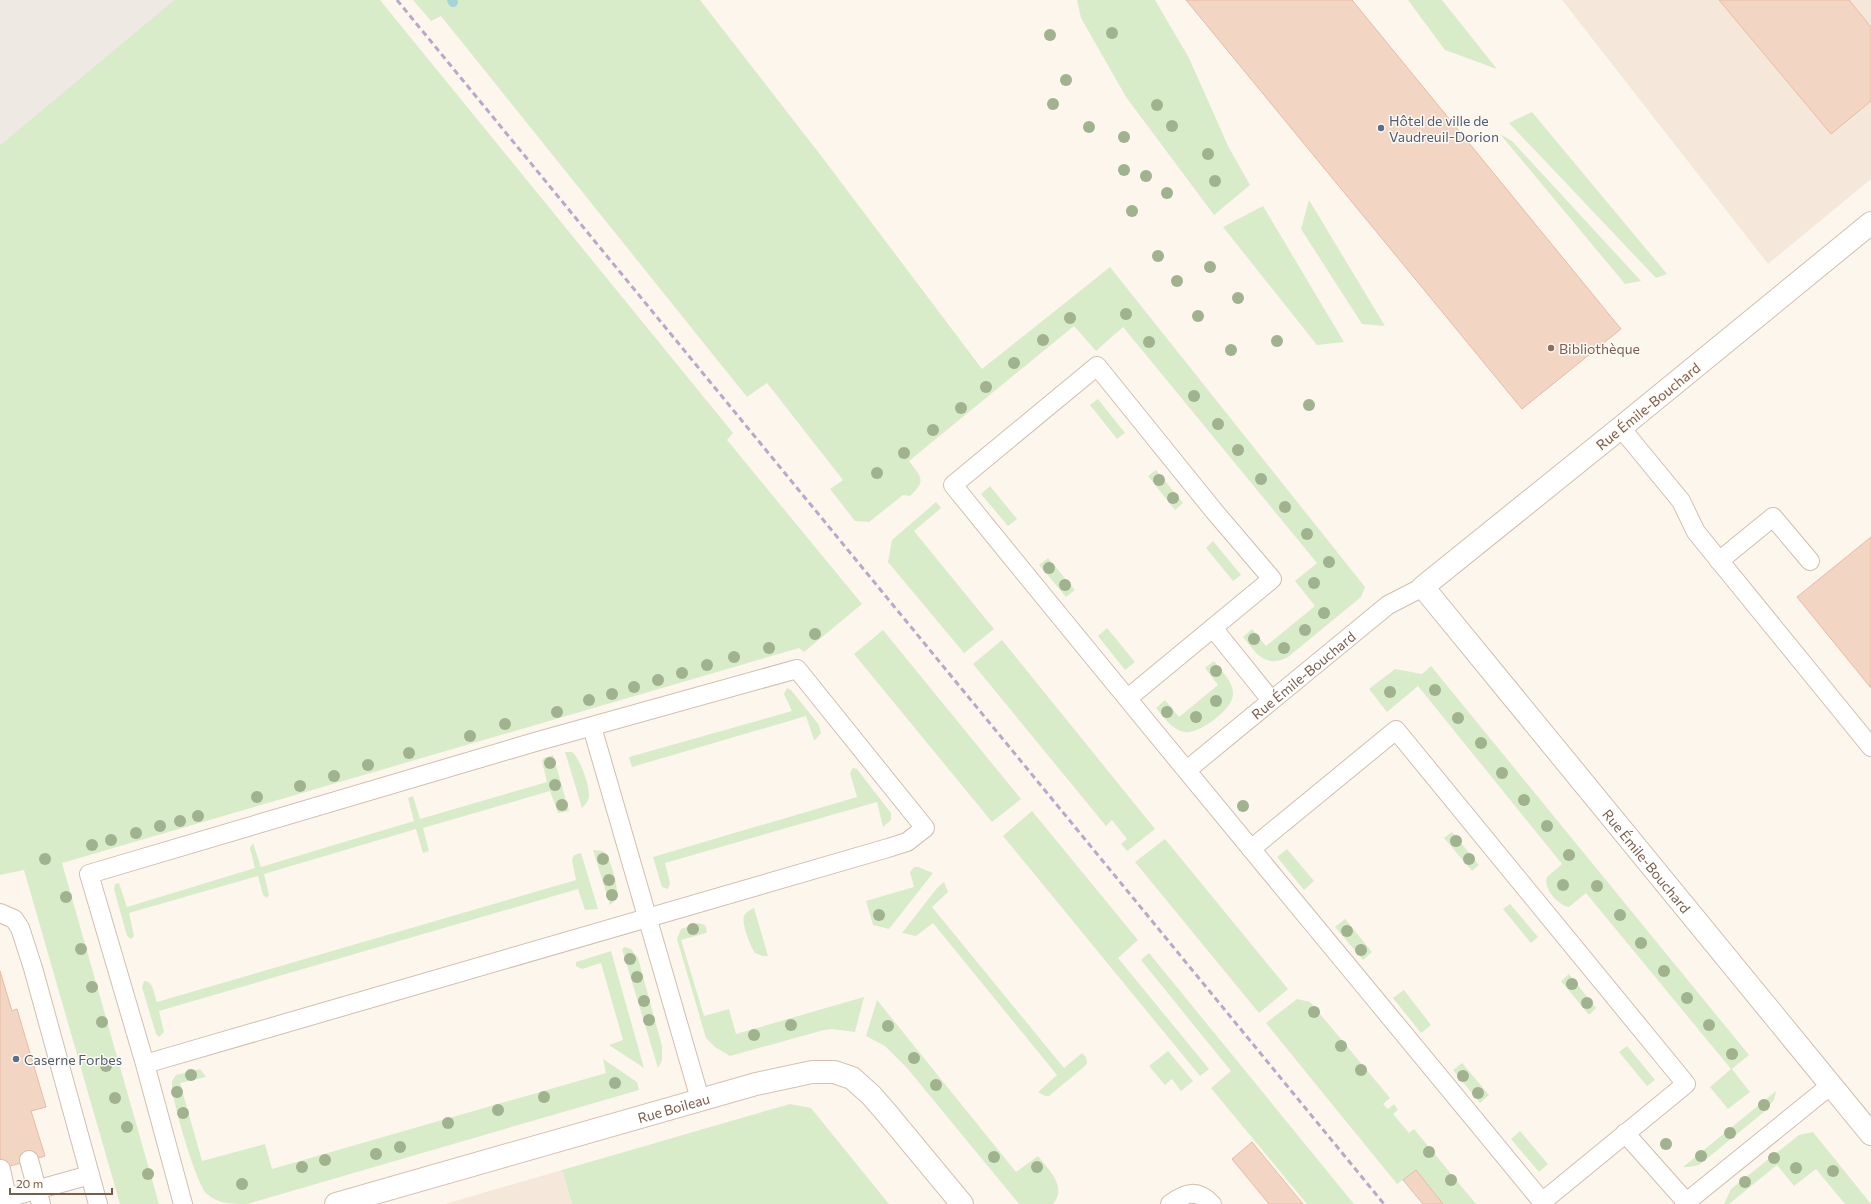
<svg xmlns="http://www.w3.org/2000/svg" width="1871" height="1204" font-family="Commissioner,sans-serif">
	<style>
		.residential { fill: #f5e8da }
		.industrial { fill: #efe9e4 }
		.green { fill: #d8ecc9 }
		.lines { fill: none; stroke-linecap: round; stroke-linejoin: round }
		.stream { stroke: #a5d3da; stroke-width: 10 }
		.building { fill: #f3d5c3; stroke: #e6bba3 }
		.lane-casing { stroke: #d1beb0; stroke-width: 20 }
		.street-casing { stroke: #d1beb0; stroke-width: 24 }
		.secondary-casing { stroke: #d6c0b0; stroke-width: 24 }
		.lane { stroke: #fff; stroke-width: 18 }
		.street { stroke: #fff; stroke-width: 22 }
		.secondary { stroke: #fff; stroke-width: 22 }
		.rail { stroke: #b9a8c9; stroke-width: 3; stroke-dasharray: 6 4; stroke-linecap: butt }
		.tree { fill: #a0b28e }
		.service-dot { fill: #5c6f8a; stroke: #fffaf3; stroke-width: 1.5 }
		.education-dot { fill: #8d6e63; stroke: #fffaf3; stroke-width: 1.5 }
		.labels { text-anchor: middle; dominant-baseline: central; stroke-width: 3; stroke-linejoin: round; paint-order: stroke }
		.service-label { font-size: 14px; fill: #4e5e75; stroke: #fffaf3; text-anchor: start }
		.education-label { font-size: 14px; fill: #785e54; stroke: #fffaf3; text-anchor: start }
		.street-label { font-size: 14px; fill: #7a5c4d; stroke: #fffaf3 }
	</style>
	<rect width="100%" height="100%" fill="#fdf6ec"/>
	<path class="residential" d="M1562 0H1871V179L1768 264Z
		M562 1170 572 1204H445Z"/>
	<path class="industrial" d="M0 0H174L0 145Z"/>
	<path class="green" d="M174 0H380L733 433 727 440 862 604 804 652 799 648 62 863 159 1204H120L24 870 0 875V145Z
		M413 0H700L822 157 982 369 1110 267 1365 587 1361 597 1288 657C1265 669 1256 653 1243 637L1252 629 1266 646 1315 606 1295 581 1317 563 1123 327 1096 351 1074 326 909 461C921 477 927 480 910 496L903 495 869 522 855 521 830 489 843 480 767 383 747 397 441 16 431 21Z
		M1077 0H1155L1189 58 1229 148 1250 185 1214 215 1126 97 1081 18Z
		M1408 0H1442L1497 69 1445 50Z
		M1532 112 1667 274 1656 278 1509 123Z
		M1500 134 1512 141 1641 281 1625 284Z
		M1309 200 1385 326 1362 324 1301 229Z
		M1263 206 1344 342 1317 345 1223 227Z
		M1098 399 1125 433 1117 439 1090 405Z
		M1156 470 1183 503 1175 510 1148 476Z
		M990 486 1017 519 1008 526 981 494Z
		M936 502 941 508 914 531 994 629 964 653 888 562 892 540Z
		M1213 541 1241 575 1233 581 1206 548Z
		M1048 558 1075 590 1066 597 1039 565Z
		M1107 628 1135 662 1125 670 1098 636Z
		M883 630 1021 799 992 822 854 654Z
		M1002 640 1155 829 1127 851 1121 844 1127 839 1112 820 1106 826 973 664Z
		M1214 661C1221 671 1234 682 1233 695 1232 710 1198 735 1184 732 1171 729 1164 717 1156 708L1165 700 1179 717 1218 685 1205 668Z
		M1431 666 1749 1055 1732 1069 1750 1092 1728 1109 1710 1087 1731 1069 1586 893 1569 907C1558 905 1543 889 1547 877L1562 864 1418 686 1387 712 1369 689 1395 669 1422 674Z
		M787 688 791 690 819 725 821 733 816 739 814 740 806 716 632 767 629 757 792 711 784 694Z
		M565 752H572C580 758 590 786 589 797 588 801 585 805 582 808Z
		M553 755 569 811 558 813 550 791 423 828 429 851 423 853 416 829 264 874 269 895 267 898 263 895 258 876 129 913 134 936 131 939 127 936 114 889 115 884 119 883 127 907 255 868 250 848 253 843 261 867 414 821 408 798 413 796 420 819 547 782 542 761 544 758Z
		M853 768 857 769 891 813V820L883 827 877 802 665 863 670 883 668 889 662 887 661 884 653 857 857 797 850 773Z
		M1032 811 1138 940 1118 958 1209 1069 1200 1076 1003 836Z
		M1452 832 1479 865 1472 871 1444 838Z
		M1165 839 1288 989 1259 1013 1135 862Z
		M1287 849 1314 881 1304 890 1277 857Z
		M593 850 603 851C611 858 619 888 617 899L610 905Z
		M581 853 598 909 585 910 578 889 159 1011 164 1032 159 1037 156 1034 142 987 144 981C154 981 154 995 157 1002L576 880 572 860 574 855Z
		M914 867H918L933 873 889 929 873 925 866 901 914 887 910 872Z
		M944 882 948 892 932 907 1064 1068 1082 1053 1086 1057 1087 1063 1085 1066 1049 1096H1045L1038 1092 1057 1075 933 923 916 936 902 933 937 888Z
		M1510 904 1538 937 1531 943 1503 909Z
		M754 908 768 956H763L755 953C751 947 741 923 744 916 746 912 750 910 754 908Z
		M1345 919 1372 952 1363 960 1335 927Z
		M698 923 705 925 707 932 706 933 681 940 704 1016 729 1009 736 1034 864 997 855 1032 832 1029 824 1030 730 1056 715 1047 706 1038 677 939 681 929Z
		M625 947 631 949 638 958 662 1046V1060L658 1068 622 949Z
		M611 951 644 1068 609 1045 623 1040 601 963 582 969 576 966V962Z
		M1149 953 1354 1204H1307L1211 1088 1231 1071 1141 960Z
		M1569 974 1596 1008 1589 1015 1561 981Z
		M1404 990 1431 1025 1421 1033 1393 998Z
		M1297 999 1310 1002 1390 1098 1383 1104 1388 1109 1394 1104 1398 1110 1393 1114 1409 1133 1414 1129 1476 1204H1443L1416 1170 1397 1184 1266 1023Z
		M877 1000 1016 1172 1038 1156C1048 1169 1068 1187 1053 1204H1019L907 1068 885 1046 866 1036Z
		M1627 1046 1655 1080 1647 1086 1619 1052Z
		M1168 1051 1193 1081 1181 1091 1172 1079 1165 1085 1149 1066Z
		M603 1059 637 1082 639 1090 247 1204C232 1204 218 1204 207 1194 196 1184 174 1106 172 1089V1081L176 1075 200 1069 206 1077 180 1083 202 1161 265 1144 272 1169 606 1073Z
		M1462 1063 1489 1095 1480 1103 1453 1070Z
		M1776 1091 1774 1100 1764 1112 1699 1165 1689 1167H1683Z
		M790 1104 811 1108 889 1204H572L562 1170Z
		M1520 1131 1548 1164 1539 1172 1511 1139Z
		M1813 1132 1871 1204H1845L1816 1169 1794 1186 1777 1165 1729 1204H1724L1731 1189 1799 1135Z"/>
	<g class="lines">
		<path class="stream" d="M452 0 453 2"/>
	</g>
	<path class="building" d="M1186 0H1352L1621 329 1522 409Z
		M1719 0H1849L1871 27V101L1831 134Z
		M1871 537V688L1797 597Z
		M0 971 12 1011 17 1009 46 1107 31 1111 45 1156 0 1169Z
		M1252 1142 1303 1204H1269L1232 1159Z
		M1416 1170 1443 1204H1423L1403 1180Z"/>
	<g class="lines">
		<g class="lane-casing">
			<g id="lane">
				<path d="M1621 428 1681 501 1696 532 1871 747"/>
				<path d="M1719 561 1773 517 1810 561"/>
				<path d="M1213 628 1271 700"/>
				<path d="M1128 698 1272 579 1214 511 1097 366 953 485C1148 726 1347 964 1544 1204"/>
				<path d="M592 727 700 1099"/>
				<path id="s1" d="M1187 770 1388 605 1423 587"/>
				<path d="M1251 849 1396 730 1686 1084 1542 1202"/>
				<path d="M0 913 14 919 20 928 33 968 98 1204"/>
				<path d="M145 1064 888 848 907 842 925 828 797 669 535 742 89 874 145 1064 183 1204"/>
				<path d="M1625 1133 1688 1204"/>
				<path d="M29 1160 41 1204"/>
				<path d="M1 1169 7 1198 90 1175"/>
				<path d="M1170 1204C1186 1192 1197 1189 1212 1204"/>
				<path d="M1684 1204 1831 1085"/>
			</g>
		</g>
		<g class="street-casing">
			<g id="street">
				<path id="s2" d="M1871 223 1624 425 1423 587 1871 1134"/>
			</g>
		</g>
		<g class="secondary-casing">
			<g id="secondary">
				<path id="s3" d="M336 1204 756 1084 812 1072H834L852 1078 871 1095 885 1111 962 1204"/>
			</g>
		</g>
		<use href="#lane" class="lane"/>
		<use href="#street" class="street"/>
		<use href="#secondary" class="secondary"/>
		<path class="rail" d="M397 0 1384 1204"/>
	</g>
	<g class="tree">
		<circle cx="1112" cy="33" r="6"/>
		<circle cx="1050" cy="35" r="6"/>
		<circle cx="1066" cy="80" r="6"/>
		<circle cx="1053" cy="104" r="6"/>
		<circle cx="1157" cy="105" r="6"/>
		<circle cx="1172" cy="126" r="6"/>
		<circle cx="1089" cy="127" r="6"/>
		<circle cx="1124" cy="137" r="6"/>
		<circle cx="1208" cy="154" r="6"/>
		<circle cx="1124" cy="170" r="6"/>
		<circle cx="1146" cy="176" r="6"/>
		<circle cx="1215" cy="181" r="6"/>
		<circle cx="1167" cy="193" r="6"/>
		<circle cx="1132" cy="211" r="6"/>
		<circle cx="1158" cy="256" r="6"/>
		<circle cx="1210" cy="267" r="6"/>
		<circle cx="1177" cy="281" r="6"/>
		<circle cx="1238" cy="298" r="6"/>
		<circle cx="1126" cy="314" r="6"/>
		<circle cx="1198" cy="316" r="6"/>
		<circle cx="1070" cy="318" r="6"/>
		<circle cx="1043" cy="340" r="6"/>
		<circle cx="1277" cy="341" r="6"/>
		<circle cx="1149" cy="342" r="6"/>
		<circle cx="1231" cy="350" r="6"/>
		<circle cx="1014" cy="363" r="6"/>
		<circle cx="986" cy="387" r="6"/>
		<circle cx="1194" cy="396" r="6"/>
		<circle cx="1309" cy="405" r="6"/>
		<circle cx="961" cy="408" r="6"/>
		<circle cx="1218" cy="424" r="6"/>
		<circle cx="933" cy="430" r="6"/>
		<circle cx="1238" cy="450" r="6"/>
		<circle cx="904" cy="453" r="6"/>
		<circle cx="877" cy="473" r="6"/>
		<circle cx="1261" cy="479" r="6"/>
		<circle cx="1159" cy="480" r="6"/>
		<circle cx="1173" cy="498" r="6"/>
		<circle cx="1285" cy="507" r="6"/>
		<circle cx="1307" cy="534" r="6"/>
		<circle cx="1329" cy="562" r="6"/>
		<circle cx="1049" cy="568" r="6"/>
		<circle cx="1314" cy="583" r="6"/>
		<circle cx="1065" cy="585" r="6"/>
		<circle cx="1324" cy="613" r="6"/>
		<circle cx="1305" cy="630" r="6"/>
		<circle cx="815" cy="634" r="6"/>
		<circle cx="1254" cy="639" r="6"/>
		<circle cx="769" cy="648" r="6"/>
		<circle cx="1284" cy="648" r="6"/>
		<circle cx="734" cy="657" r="6"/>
		<circle cx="707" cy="665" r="6"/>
		<circle cx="1216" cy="671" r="6"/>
		<circle cx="682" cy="673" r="6"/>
		<circle cx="658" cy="680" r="6"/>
		<circle cx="634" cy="687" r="6"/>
		<circle cx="1435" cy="690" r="6"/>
		<circle cx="1390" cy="692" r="6"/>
		<circle cx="612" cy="694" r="6"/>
		<circle cx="589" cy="700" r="6"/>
		<circle cx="1216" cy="701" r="6"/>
		<circle cx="557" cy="712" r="6"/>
		<circle cx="1167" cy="712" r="6"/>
		<circle cx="1196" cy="717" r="6"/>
		<circle cx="1458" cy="718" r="6"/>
		<circle cx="505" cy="724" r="6"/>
		<circle cx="470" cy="736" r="6"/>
		<circle cx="1481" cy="743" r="6"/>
		<circle cx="409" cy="753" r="6"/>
		<circle cx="550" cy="763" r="6"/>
		<circle cx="368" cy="765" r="6"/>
		<circle cx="1502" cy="773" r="6"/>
		<circle cx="334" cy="776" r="6"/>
		<circle cx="555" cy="785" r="6"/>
		<circle cx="300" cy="786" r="6"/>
		<circle cx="257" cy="797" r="6"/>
		<circle cx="1524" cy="800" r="6"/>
		<circle cx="562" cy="805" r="6"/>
		<circle cx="1243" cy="806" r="6"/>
		<circle cx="198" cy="816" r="6"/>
		<circle cx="180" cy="821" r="6"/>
		<circle cx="160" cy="826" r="6"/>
		<circle cx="1547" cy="826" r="6"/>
		<circle cx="136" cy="833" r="6"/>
		<circle cx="111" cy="840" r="6"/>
		<circle cx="1456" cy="841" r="6"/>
		<circle cx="92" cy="845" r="6"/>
		<circle cx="1569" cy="855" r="6"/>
		<circle cx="45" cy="859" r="6"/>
		<circle cx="603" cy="859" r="6"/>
		<circle cx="1469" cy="859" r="6"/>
		<circle cx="609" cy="880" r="6"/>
		<circle cx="1563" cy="885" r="6"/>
		<circle cx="1597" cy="886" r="6"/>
		<circle cx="612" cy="895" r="6"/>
		<circle cx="66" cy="897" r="6"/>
		<circle cx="879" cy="915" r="6"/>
		<circle cx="1620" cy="915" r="6"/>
		<circle cx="693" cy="929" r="6"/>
		<circle cx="1347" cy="931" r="6"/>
		<circle cx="1641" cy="943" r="6"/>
		<circle cx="81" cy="949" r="6"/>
		<circle cx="1361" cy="950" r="6"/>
		<circle cx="630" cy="959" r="6"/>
		<circle cx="1664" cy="971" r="6"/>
		<circle cx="637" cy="977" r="6"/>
		<circle cx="1572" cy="984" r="6"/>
		<circle cx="92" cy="987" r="6"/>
		<circle cx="1687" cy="998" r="6"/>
		<circle cx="644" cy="1001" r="6"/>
		<circle cx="1587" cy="1003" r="6"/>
		<circle cx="1314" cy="1012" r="6"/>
		<circle cx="649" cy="1020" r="6"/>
		<circle cx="102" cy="1022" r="6"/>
		<circle cx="791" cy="1025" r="6"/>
		<circle cx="1709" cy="1025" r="6"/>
		<circle cx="888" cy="1026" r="6"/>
		<circle cx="754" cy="1035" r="6"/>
		<circle cx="1341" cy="1046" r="6"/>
		<circle cx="1732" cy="1054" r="6"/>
		<circle cx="914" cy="1058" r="6"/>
		<circle cx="106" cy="1066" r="6"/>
		<circle cx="1361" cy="1070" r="6"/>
		<circle cx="191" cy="1075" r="6"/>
		<circle cx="1463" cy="1076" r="6"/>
		<circle cx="615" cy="1083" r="6"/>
		<circle cx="936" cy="1085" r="6"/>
		<circle cx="177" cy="1092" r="6"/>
		<circle cx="1478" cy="1093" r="6"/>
		<circle cx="544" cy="1097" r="6"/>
		<circle cx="115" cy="1098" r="6"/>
		<circle cx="1764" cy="1105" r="6"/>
		<circle cx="498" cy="1110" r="6"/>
		<circle cx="183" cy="1113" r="6"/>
		<circle cx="448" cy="1123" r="6"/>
		<circle cx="127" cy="1127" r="6"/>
		<circle cx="1730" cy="1133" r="6"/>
		<circle cx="1666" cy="1144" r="6"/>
		<circle cx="400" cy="1147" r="6"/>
		<circle cx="1429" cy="1152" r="6"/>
		<circle cx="376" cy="1154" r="6"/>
		<circle cx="1701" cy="1156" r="6"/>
		<circle cx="994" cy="1157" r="6"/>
		<circle cx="1774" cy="1158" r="6"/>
		<circle cx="325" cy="1160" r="6"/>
		<circle cx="302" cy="1167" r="6"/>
		<circle cx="1037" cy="1167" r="6"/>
		<circle cx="1796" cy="1168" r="6"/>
		<circle cx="1833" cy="1171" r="6"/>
		<circle cx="148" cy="1174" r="6"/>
		<circle cx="1451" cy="1180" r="6"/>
		<circle cx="1745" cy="1182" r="6"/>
		<circle cx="242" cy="1184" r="6"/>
	</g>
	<g class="service-dot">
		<circle cx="1381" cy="128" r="4"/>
		<circle cx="16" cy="1059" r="4"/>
	</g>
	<circle class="education-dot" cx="1551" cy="348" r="4"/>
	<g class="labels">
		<g class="service-label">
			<text x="1389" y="120">Hôtel de ville de<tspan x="1389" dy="16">Vaudreuil-Dorion</tspan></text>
			<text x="24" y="1059">Caserne Forbes</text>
		</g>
		<g class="education-label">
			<text x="1559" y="348">Bibliothèque</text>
		</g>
		<g class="street-label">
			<text transform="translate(1648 406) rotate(-39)">Rue Émile-Bouchard</text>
			<text stroke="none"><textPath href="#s1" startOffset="150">Rue Émile-Bouchard</textPath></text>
			<text stroke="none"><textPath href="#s2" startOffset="931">Rue Émile-Bouchard</textPath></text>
			<text stroke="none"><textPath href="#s3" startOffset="351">Rue Boileau</textPath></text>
		</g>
	</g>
	<path d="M10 1188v6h102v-6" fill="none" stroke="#7a5c4d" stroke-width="2"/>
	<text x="16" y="1188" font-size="12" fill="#7a5c4d" stroke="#fffaf3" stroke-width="3" paint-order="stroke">20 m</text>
</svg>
